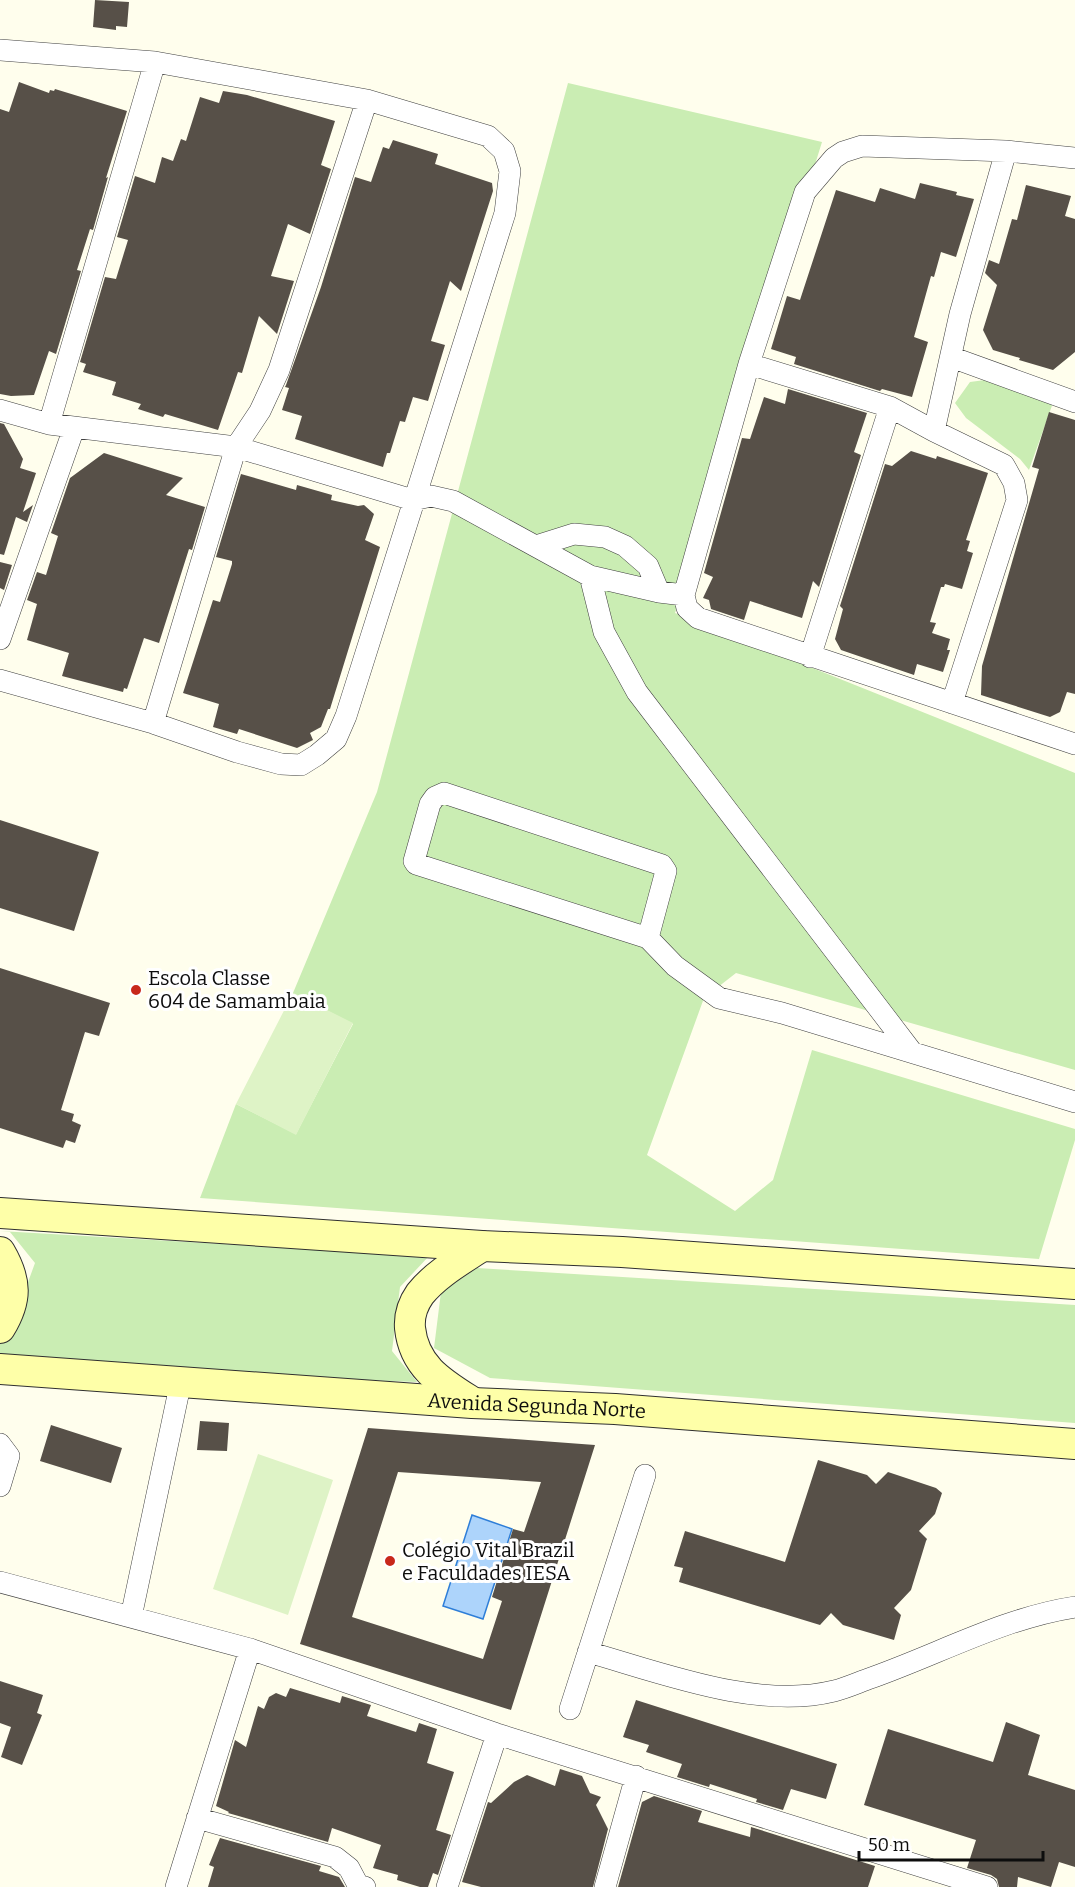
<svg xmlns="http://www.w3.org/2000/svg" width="1075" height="1887" font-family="Bitter,serif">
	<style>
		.green { fill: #caedb3 }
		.pitch { fill: #def3c6 }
		.water { fill: #add4fb; stroke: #2e7ed8; stroke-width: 1.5 }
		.building { fill: #575048; fill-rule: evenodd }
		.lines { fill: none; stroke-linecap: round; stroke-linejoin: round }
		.street-casing { stroke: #404040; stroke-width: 22 }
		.secondary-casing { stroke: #2f2f2f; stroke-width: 32 }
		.street { stroke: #fff; stroke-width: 21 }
		.secondary { stroke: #feffa8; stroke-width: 30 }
		.poi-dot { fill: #c8281a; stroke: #fff; stroke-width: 2 }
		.labels { text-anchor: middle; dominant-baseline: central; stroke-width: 6; stroke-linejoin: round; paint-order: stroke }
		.poi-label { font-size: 20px; fill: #0d0d0d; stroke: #fff; text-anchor: start }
		.street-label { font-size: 20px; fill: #0d0d0d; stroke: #fff }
	</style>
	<rect width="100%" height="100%" fill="#fffeed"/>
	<path class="green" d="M568 83 822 142 675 613 1075 773V1070L736 973 704 998 647 1155 735 1211 773 1180 812 1050 1075 1129V1140L1039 1259 200 1198 236 1104 296 1134 353 1024 293 993 377 792Z
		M985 380 1054 400 1029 470 1020 459 966 418 955 403 970 382Z
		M0 1231 429 1256 400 1287 392 1351 417 1382 246 1376 0 1359V1338L12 1326 35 1263 10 1232Z
		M477 1268 1075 1305V1423L490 1378 434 1348 441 1292Z"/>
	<path class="pitch" d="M293 993 353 1023 296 1135 236 1104Z
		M258 1454 333 1480 288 1615 213 1589Z"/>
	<path class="water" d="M472 1515 512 1529 483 1619 443 1606Z"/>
	<path class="building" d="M95 0 129 2 127 27 116 26V30L93 27Z
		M19 82 49 93 50 90 54 91 55 89 127 111 106 178 108 177 93 230 90 229 77 270 81 271 56 354 49 351 34 395 11 396 0 394V109L9 112Z
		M223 91 247 95 335 121 321 165 331 169 310 234 288 224 271 276 294 281 277 334 259 316 242 373 238 372 218 430 165 414 163 417 138 409 141 404 112 395 116 382 83 372 86 364 80 362 105 277 116 279 128 240 117 237 135 176 155 183 162 157 173 161 181 139 186 141 200 97 219 103Z
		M393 140 438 154 435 164 492 183 493 191 461 291 450 281 431 341 445 345 428 401 413 397 405 422 400 421 390 453H387L383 467 295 439 302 416 282 410 289 388 285 387 286 385 321 287 355 177 371 182 383 147 389 149Z
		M920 183 957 192 956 195 974 199 956 257 941 252 934 277 931 276 914 337 928 342 912 397 882 389 880 391 794 364 796 357 771 349 787 296 800 300 836 190 875 202 880 188 915 199Z
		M1026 185 1071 196 1065 216 1075 219V352L1053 370 1019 360 1020 358 993 350 983 330 997 285 985 273 989 260 999 264 1012 219 1017 220Z
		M788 389 867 413 854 452 861 455 819 587 813 581 802 618 750 601 744 620 711 609 709 600 703 598 713 577 704 573 742 438 750 439 764 397 785 404Z
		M1049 412 1075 420V694L1067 692 1060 712 1050 717 981 695 982 666 1039 469 1032 467Z
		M0 423 4 424 23 459 20 468 36 473 23 512 33 505 27 522 16 517 4 555 0 554Z
		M911 451 936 459 937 456 988 473 966 540 970 541 967 551 973 553 962 589 945 584 944 587H941L930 622 936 623 932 633 950 639 947 650H950L943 672 917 664 914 675 841 650 835 639 843 609 840 606 885 464 892 466Z
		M104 453 183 478 166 495 205 507 192 550 189 549 159 643 144 638 127 689 124 688 123 692 62 676 69 653 27 640 37 604 27 600 37 572 46 575 58 536 51 533 70 478Z
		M241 474 296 490 297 485 332 495 331 500 358 506 364 505 374 514 365 540 380 547 330 709H328L321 727 310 733 313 740 297 748 239 729 237 734 213 727 219 704 183 693 213 600 220 602 232 564V561L216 557Z
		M0 562 12 565 4 590 0 588Z
		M0 820 99 852 74 931 0 908Z
		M0 968 110 1003 99 1036 85 1032 61 1110 74 1114 72 1121 81 1125 75 1143 66 1140 63 1148 0 1128Z
		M200 1421 229 1423 227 1451 197 1450Z
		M51 1425 122 1448 111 1483 40 1461Z
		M368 1428 595 1445 511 1710 300 1644ZM398 1472 541 1482 524 1532 513 1529 492 1597 502 1601 483 1659 352 1617Z
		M818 1460 867 1475 876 1484 888 1472 936 1488 942 1493 935 1514 919 1531 927 1539 926 1541 911 1590 894 1608 901 1615 894 1640 843 1625 831 1613 820 1625 679 1582 683 1568 674 1566 685 1531 785 1562Z
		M0 1681 43 1695 37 1713 42 1715 22 1765 1 1757 11 1727 0 1723Z
		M290 1688 340 1703 342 1696 371 1705 367 1716 416 1732 419 1723 437 1729 427 1763 454 1772 436 1830 451 1835 438 1875 433 1873 428 1887H420L397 1880 398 1875 373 1868 381 1845 332 1828 328 1842 228 1813 229 1812 216 1806 235 1740 246 1747 258 1706 264 1709 269 1697 276 1693 286 1697Z
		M636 1700 837 1764 826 1799 791 1789 783 1810 756 1802 757 1799 710 1784 709 1787 677 1777 682 1764 646 1752 649 1745 623 1737Z
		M1006 1722 1040 1735 1028 1775 1075 1790V1867L1059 1862 1051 1887 1018 1877 1017 1887H999L997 1879 991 1875 967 1868 976 1840 864 1805 888 1729 993 1762Z
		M560 1769 582 1776 590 1793 601 1797 596 1805 608 1829 593 1887H481L462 1882 488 1802 491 1803 514 1782 527 1775 555 1786Z
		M654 1796 702 1811 698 1822 750 1837 751 1827 875 1866 868 1887H618L642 1802Z
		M220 1838 321 1866 319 1871 339 1877 345 1887H208L214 1867 209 1865Z"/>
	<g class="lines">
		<g class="street-casing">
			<path id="street" d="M0 50 155 62 367 100 488 136 504 151 510 171 505 213 346 716 336 739 317 755 301 765 281 764 237 752 153 723 0 680
				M1075 158 1006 151 862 146 843 152 834 158 805 192 749 364 684 595 687 608 698 618 1075 744
				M951 357 1075 402
				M749 364 890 407 934 431 960 314 1006 151
				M0 410 49 424 236 447 413 500 431 496 453 501 590 576 659 592 684 595
				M49 424 155 62
				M934 431 1004 465 1014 483 1017 500 952 703
				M536 546 574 534 605 537 625 546 648 566 659 592
				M590 576 604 632 637 692 912 1052
				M0 639 74 428
				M810 657 890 407
				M153 723 236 447 260 411 279 370 367 100
				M648 938 416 864 414 861 430 804 435 797 444 793 662 865 666 871 648 938 675 966 719 998 782 1013 1075 1102
				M0 1444 9 1456 0 1486
				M0 1582 250 1649
				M131 1617 181 1381
				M588 1652C662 1673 757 1710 834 1691 846 1688 857 1683 868 1679 937 1655 1003 1618 1075 1607
				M570 1709 645 1475
				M197 1818 335 1857 349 1868 358 1885 365 1887
				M176 1887 250 1649 497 1734 987 1887
				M447 1887 497 1734
				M605 1887 636 1776"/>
		</g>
		<g class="secondary-casing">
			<g id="secondary">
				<path d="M0 1213 482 1246 622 1252 1075 1284"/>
				<path d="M0 1252C17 1281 17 1300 0 1328"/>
				<path id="s1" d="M0 1369 472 1403 615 1409 1075 1444"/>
				<path d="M472 1402C442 1383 414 1367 410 1328 409 1316 413 1304 420 1294 436 1274 461 1260 482 1246"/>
			</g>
		</g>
		<use href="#street" class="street"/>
		<use href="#secondary" class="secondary"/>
	</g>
	<g class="poi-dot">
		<circle cx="136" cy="990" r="6"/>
		<circle cx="390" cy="1561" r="6"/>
	</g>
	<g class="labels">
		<g class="poi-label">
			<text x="148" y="978">Escola Classe<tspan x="148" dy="23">604 de Samambaia</tspan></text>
			<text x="402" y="1550">Colégio Vital Brazil<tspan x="402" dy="23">e Faculdades IESA</tspan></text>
		</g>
		<g class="street-label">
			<text stroke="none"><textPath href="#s1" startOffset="538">Avenida Segunda Norte</textPath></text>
		</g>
	</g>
	<path d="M859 1851v9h184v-9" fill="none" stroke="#0d0d0d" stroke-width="3"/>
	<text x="868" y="1851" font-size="18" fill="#0d0d0d" stroke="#ffffff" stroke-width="4.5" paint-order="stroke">50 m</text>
</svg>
